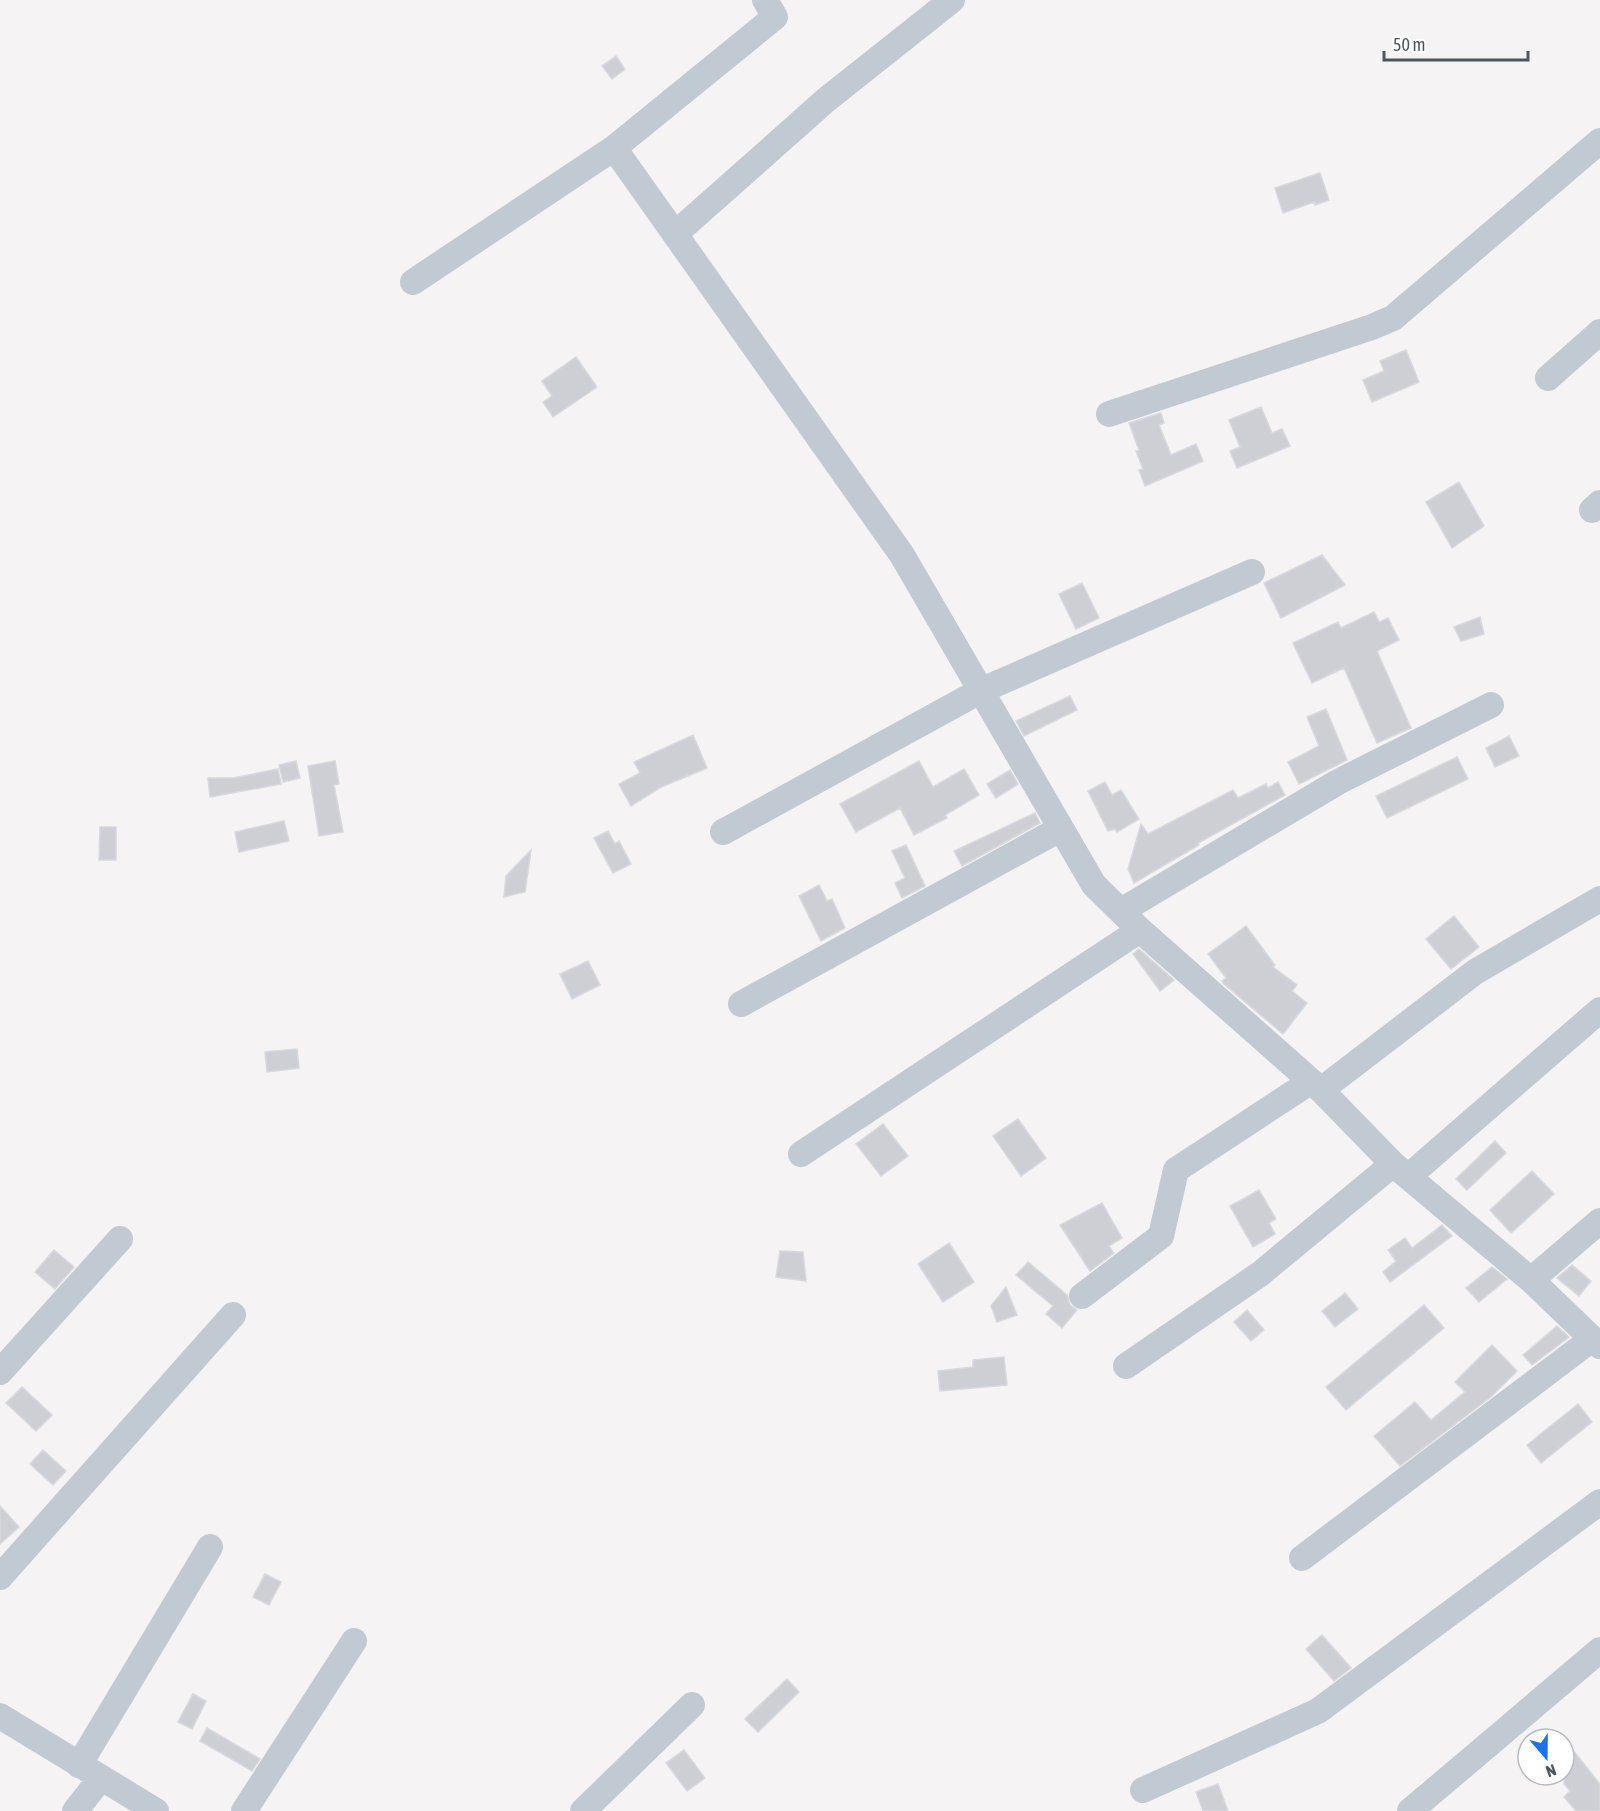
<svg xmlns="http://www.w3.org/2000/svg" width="1600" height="1811" font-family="'Asap Condensed',sans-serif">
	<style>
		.building { fill: #cdcfd5; stroke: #d7d9de; stroke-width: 1.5 }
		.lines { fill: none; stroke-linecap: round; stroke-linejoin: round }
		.minor { stroke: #c1cad2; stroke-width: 26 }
	</style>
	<rect width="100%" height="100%" fill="#f5f3f3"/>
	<path class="building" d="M616 56 625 69 612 79 602 66Z
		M1320 173 1329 200 1315 205 1314 202 1283 213 1275 188Z
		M1406 350 1419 382 1372 402 1363 380 1384 371 1380 361Z
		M576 357 597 387 553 417 543 402 552 396 542 381Z
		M1261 407 1272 433 1282 429 1290 446 1237 468 1230 451 1240 447 1229 420Z
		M1161 413 1164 423 1159 425 1171 455 1196 444 1203 461 1145 486 1139 470 1143 469 1136 451 1139 450 1129 423Z
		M1459 482 1484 526 1452 548 1426 502Z
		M1322 555 1345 585 1281 618 1264 583Z
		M1082 583 1099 618 1076 629 1059 594Z
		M1374 612 1379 622 1388 618 1399 640 1377 651 1411 728 1377 743 1344 668 1312 683 1293 643 1338 622 1341 628Z
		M1480 617 1484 634 1461 641 1454 627Z
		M1070 696 1077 710 1024 736 1016 721Z
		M1326 709 1347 760 1299 784 1288 762 1319 746 1307 717Z
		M693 735 707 768 661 787 631 806 619 784 640 773 634 762Z
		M1509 736 1519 756 1495 767 1486 748Z
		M1457 757 1468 779 1387 818 1376 796Z
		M296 761 300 778 283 782 279 765Z
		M335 761 339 784 334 785 343 832 319 836 308 766Z
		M919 761 933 787 964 769 979 795 945 815 947 818 914 835 900 808 856 832 840 804Z
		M278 769 281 784 210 797 208 778H233Z
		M1010 770 1018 784 996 798 987 784Z
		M1105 782 1112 795 1121 790 1139 819 1117 832 1115 829 1108 831 1088 791Z
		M1278 782 1285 795 1198 843 1199 845 1134 883 1128 869 1141 824 1148 834 1233 790 1238 798 1266 784 1268 788Z
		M1035 813 1040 823 962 866 954 851Z
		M284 821 289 841 239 852 235 832Z
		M100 827H116V860H99Z
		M608 831 615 844 619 841 631 864 613 873 594 838Z
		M906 845 925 886 902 898 895 883 905 878 892 851Z
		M531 850 525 892 504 897 506 876Z
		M819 885 827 901 832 899 845 928 821 941 799 896Z
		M1454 916 1479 947 1451 969 1426 939Z
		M1246 926 1275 965 1273 967 1297 985 1292 991 1307 1003 1283 1034 1224 984 1222 981 1226 978 1208 954Z
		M1139 949 1174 980 1160 991 1133 954Z
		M588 961 600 985 572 999 560 974Z
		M297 1049 299 1068 267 1072 265 1052Z
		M1018 1119 1046 1158 1021 1176 993 1136Z
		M883 1124 908 1156 881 1176 856 1144Z
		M1495 1141 1506 1153 1467 1190 1456 1179Z
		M1532 1171 1554 1194 1511 1233 1490 1210Z
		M1259 1190 1276 1219 1269 1223 1275 1234 1253 1247 1230 1206Z
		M1102 1203 1122 1238 1109 1246 1114 1253 1090 1271 1060 1225Z
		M1442 1225 1452 1236 1390 1282 1383 1272 1396 1261 1388 1250 1405 1238 1412 1248Z
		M949 1243 974 1282 943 1302 918 1264Z
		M54 1250 74 1267 55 1289 35 1272Z
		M780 1251 803 1252 806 1281 776 1277Z
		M1028 1262 1067 1295 1070 1305 1077 1310 1062 1328 1046 1314 1053 1306 1016 1275Z
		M1572 1265 1591 1281 1579 1296 1557 1278Z
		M1492 1267 1507 1279 1479 1302 1466 1288Z
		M1006 1287 1017 1315 997 1322 991 1306Z
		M1345 1293 1358 1309 1335 1327 1322 1311Z
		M1424 1305 1444 1328 1346 1410 1326 1387Z
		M1247 1310 1264 1330 1251 1341 1234 1322Z
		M1557 1326 1569 1337 1532 1365 1523 1355Z
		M1492 1345 1517 1371 1492 1396 1400 1466 1374 1436 1415 1402 1431 1420 1465 1392 1455 1382Z
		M1004 1357 1007 1385 940 1391 938 1371 973 1367V1360Z
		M22 1387 52 1415 36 1431 6 1403Z
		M1578 1404 1592 1422 1541 1463 1527 1445Z
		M43 1450 66 1471 53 1485 30 1464Z
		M0 1506 19 1527 0 1544Z
		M265 1574 281 1582 269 1605 253 1597Z
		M1322 1635 1351 1668 1334 1681 1306 1649Z
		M787 1679 799 1692 758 1732 745 1719Z
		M193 1694 206 1701 192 1729 178 1722Z
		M207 1728 260 1759 252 1771 200 1741Z
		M1564 1739 1600 1784V1811H1576L1564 1797 1570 1791 1564 1784Z
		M684 1750 705 1778 687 1791 666 1763Z
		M1218 1784 1228 1811H1203L1196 1792Z"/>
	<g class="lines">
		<path class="minor" d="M614 148 902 555 1094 885 1140 930 1321 1090 1393 1164 1531 1280 1600 1346
			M675 234 826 100 952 0
			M413 282 614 148 775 17 765 0
			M1548 378 1600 332
			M1109 414 1372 327 1393 318 1600 141
			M1592 510 1600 503
			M723 832 980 691 1252 572
			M1121 911 1338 782 1491 705
			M741 1004 1060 829
			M1321 1090 1475 972 1600 899
			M801 1154 1140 930
			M1409 1176 1600 1010
			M1531 1280 1600 1221
			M1082 1296 1161 1236 1176 1170 1310 1082
			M1126 1366 1260 1274 1393 1164
			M0 1372 120 1239
			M1302 1558 1592 1339
			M0 1577 233 1315
			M0 1716 156 1811
			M79 1765 210 1547
			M1143 1790 1318 1711 1600 1502
			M75 1811 101 1778
			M244 1811 354 1641
			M583 1811 692 1705
			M1410 1811 1600 1650"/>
	</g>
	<g transform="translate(1546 1757) rotate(160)"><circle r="28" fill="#ffffff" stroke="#b7bbc0" stroke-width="1.5"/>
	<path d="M0-4.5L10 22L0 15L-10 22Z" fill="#1a73e8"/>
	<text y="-9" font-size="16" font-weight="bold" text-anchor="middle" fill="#4a5661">N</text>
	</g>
	<path d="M1384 51v9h144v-9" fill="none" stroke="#4a5661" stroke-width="3"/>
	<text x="1393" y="51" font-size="18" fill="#4a5661" stroke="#ffffff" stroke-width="4.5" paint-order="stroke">50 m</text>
</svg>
